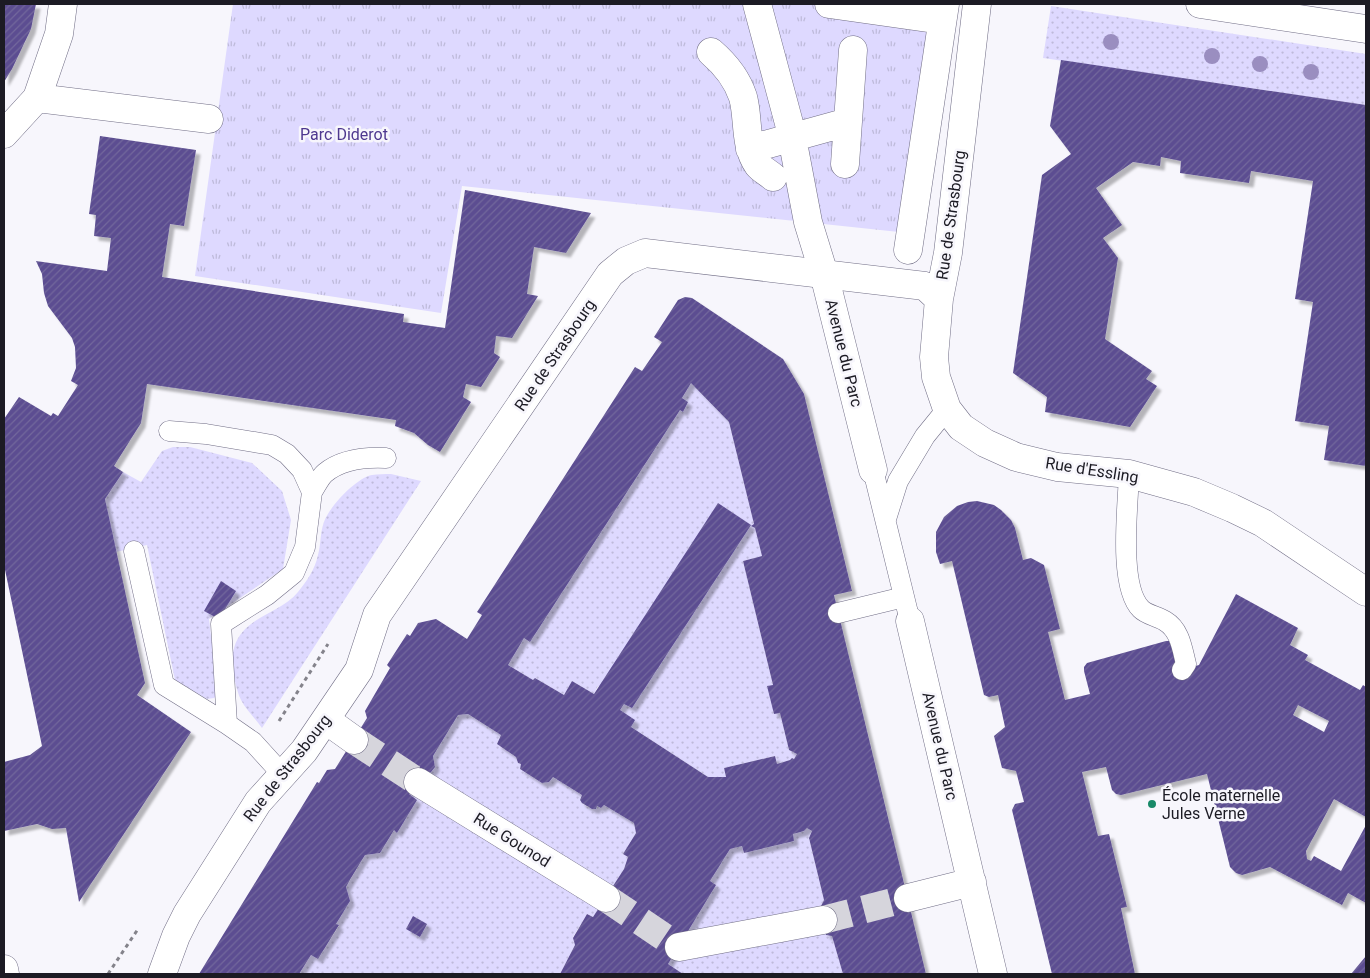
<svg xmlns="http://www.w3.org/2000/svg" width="1370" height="978" font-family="Roboto,sans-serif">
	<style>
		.grass { fill: url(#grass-dots) }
		.park { fill: url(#park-tufts) }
		.building { fill: url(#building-hatch); fill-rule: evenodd; filter: url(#shadow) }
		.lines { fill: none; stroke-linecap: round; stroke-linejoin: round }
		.pedestrian-tunnel { stroke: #d6d5dc; stroke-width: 28; stroke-dasharray: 28 14; stroke-linecap: butt }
		.service-casing { stroke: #716e86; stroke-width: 21 }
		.pedestrian-casing { stroke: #716e86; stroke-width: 29 }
		.minor-casing { stroke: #716e86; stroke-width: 29 }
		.path { stroke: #84838b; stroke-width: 3; stroke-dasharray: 4 4; stroke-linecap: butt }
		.service { stroke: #fff; stroke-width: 20 }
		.pedestrian { stroke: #fff; stroke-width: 28 }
		.minor { stroke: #fff; stroke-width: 28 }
		.tree { fill: #9a8ec0 }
		.poi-dot { fill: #188968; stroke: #f7f6fc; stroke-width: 2 }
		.labels { text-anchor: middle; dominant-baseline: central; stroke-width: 5; stroke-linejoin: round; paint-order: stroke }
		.park-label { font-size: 16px; fill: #4e388f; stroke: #f7f6fc }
		.street-label { font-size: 16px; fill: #1c1b24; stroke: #f7f6fc }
		.poi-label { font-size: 16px; fill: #1c1b24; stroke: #f7f6fc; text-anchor: start }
	</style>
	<defs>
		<pattern id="grass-dots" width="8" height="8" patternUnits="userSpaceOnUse" patternTransform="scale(1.25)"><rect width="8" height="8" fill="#ded9ff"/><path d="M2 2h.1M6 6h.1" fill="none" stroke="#bebada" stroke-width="1.8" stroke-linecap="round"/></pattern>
		<pattern id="park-tufts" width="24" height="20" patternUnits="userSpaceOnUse" patternTransform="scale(1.25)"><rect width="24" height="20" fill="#ded9ff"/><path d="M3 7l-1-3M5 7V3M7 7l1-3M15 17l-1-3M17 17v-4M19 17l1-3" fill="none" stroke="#bebada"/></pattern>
		<pattern id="building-hatch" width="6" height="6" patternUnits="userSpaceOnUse" patternTransform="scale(1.25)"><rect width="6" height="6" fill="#5b4d91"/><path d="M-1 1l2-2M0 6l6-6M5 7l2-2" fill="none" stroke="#73689c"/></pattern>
		<filter id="shadow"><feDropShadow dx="4.5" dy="4.5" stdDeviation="1" flood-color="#0004"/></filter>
	</defs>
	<rect width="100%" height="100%" fill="#f7f6fc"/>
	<path class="grass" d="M1051 6 1366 54V105L1043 58Z
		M691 383 729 422 762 556 743 561 773 685 774 714 780 713 789 750 797 754 794 759 792 758 790 760 777 764 775 756 724 768 726 777H708L631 727 620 710 624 704 598 686 594 694 572 681 564 695 535 678 533 680 508 665 524 638 530 642 680 410 683 411 688 402 682 398Z
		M173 447H190L252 463 282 491 291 520 283 569 209 619 218 694 214 698 207 699 175 680 147 545 116 552 105 499 123 472 141 482 162 451Z
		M391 474 421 481 262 728C256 719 246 710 241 700 235 687 230 663 234 648 243 616 279 615 298 592 307 581 315 569 318 555 321 545 320 532 324 522 329 507 356 478 372 475 378 474 385 474 391 474Z
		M468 714 501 735 497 744 516 757 518 763 521 764 520 769 542 783 549 782 553 777 582 795 580 800C583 805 590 809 596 809L597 806 601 808 604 805 634 823 636 833 623 854 628 857 624 869 593 917 587 914 573 937 575 945 560 974H299L311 955 318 959 339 926 336 924 346 887 365 855 380 853 394 830 397 832 417 800 409 794 423 773C429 775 431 772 435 767L433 756 458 715Z
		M807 828 812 831 809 838 824 900 820 908 826 935 832 936 843 974H683L668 964 716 885 710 881 730 849 742 846 744 853 794 841 793 834 804 831Z"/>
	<path class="park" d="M233 4H933L899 232 462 186 441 313 195 276Z"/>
	<path class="building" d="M4 4H36L31 29 12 69 4 82Z
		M1061 60 1366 105V466L1324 460 1329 426 1295 421 1313 302 1295 299 1313 181 1251 171 1249 183 1180 173 1181 161 1161 157 1160 166 1133 162 1096 188 1122 225 1103 238 1118 258 1105 339 1152 371 1146 379 1157 386 1130 427 1045 412 1047 397 1013 373 1042 175 1071 154 1050 126Z
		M100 136 196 150 184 226 170 224 162 277 404 314 403 322 445 328 465 190 591 213 566 253 534 247 527 294 538 296 512 338 496 336 494 353 500 357 481 387 466 384 463 397 471 402 440 452 428 445 414 433 395 426 396 420 147 384 141 423 114 466 123 472 105 499 145 683 137 695 191 732 79 902 66 828 52 829 37 824 4 831V762L30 755 42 746 4 565V419L19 397 51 416 53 413 58 416 78 385 71 381 76 368 75 347 72 338 48 306 44 293 42 274 36 261 107 271 111 238 94 236 96 215 89 214Z
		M685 297 692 298 783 359 804 394 852 591 834 595 926 974H843L832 936 826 935 820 908 824 900 809 838 812 831 807 828 804 831 793 834 794 841 744 853 742 846 730 849 710 881 716 885 668 964 683 974H560L575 945 573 938 587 914 593 917 624 869 628 857 623 854 636 833 634 823 604 805 601 808 597 806 596 809H592L582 803 580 800 582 795 553 777 549 782 542 783 520 769 521 764 518 763 516 757 497 744 501 735 468 714 458 715 433 756 435 767 431 772 427 774 423 773 409 794 417 800 397 833 394 830 380 853 365 855 351 878 346 887 350 901 336 924 339 925 318 959 311 955 299 974H199L317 782 319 783 327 770 335 769 367 718 365 711 390 668 387 665 407 634 410 636 418 623 436 619 467 639 482 615 477 612 479 609 635 367 642 371 662 342 654 337 678 300ZM691 383 729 422 754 524 751 526 755 528 762 556 743 561 773 685 767 686 774 714 780 713 789 750 797 754 794 759 792 758 790 760 777 764 775 756 724 768 726 777H708L631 727 635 720 620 710 624 704 632 708 751 525 718 503 594 694 572 681 564 695 535 678 533 680 508 665 524 638 530 642 680 410 683 412 688 402 682 398Z
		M977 501 994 505 1001 510 1011 520 1015 528 1023 560 1031 558 1044 565 1060 629 1048 632 1065 700 1090 694 1084 671V667L1087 663 1166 641H1169L1182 670 1199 665 1236 594 1298 628 1290 645 1308 655 1305 660 1360 690 1363 685 1366 687V817L1334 799 1306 851 1307 859 1311 861 1314 856 1341 871 1366 825V903L1348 893 1342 905 1270 867 1242 875 1236 873 1230 867 1207 774 1121 795 1116 794 1112 790 1106 767 1082 772 1098 836 1109 834 1127 907 1121 908 1135 974H1052L1012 810 1015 804 1024 802 1016 771 1002 768 994 736 1005 727 998 695 989 697 984 695 952 561 940 564 936 552V532L944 517 957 506 968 502ZM1298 705 1329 721 1324 732 1293 715Z
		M221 581 236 591 219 619 204 611Z
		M413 916 427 924 420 937 406 929Z
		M1366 956V974H1351Z"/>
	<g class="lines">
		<path class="pedestrian-tunnel" d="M354 740 418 782
			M606 898 679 947
			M823 920 908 898"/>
		<g class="service-casing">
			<path id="service" d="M169 431 206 434 272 445 287 454 302 470 312 492 305 547 294 573 267 595 221 624 227 724 253 742 282 774
				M873 470 910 621
				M1129 474C1128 506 1118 586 1141 609 1147 615 1157 616 1165 621 1180 630 1182 648 1186 664L1182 670
				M312 492C316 486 320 477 325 473 342 459 365 457 386 458
				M886 519 898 481 925 436 947 409
				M134 551 164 685 227 724
				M838 613 904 597"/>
		</g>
		<g class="pedestrian-casing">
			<path id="pedestrian" d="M757 4 790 127 808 222 824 274 873 470
				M829 4 942 20
				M1200 4 1366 29
				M711 52C725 64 737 79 743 97 749 119 744 145 758 165 762 170 769 173 773 177
				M37 98 209 119
				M4 134 37 98 59 34 63 4
				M750 149 848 122
				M845 164 853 50
				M908 250 945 4
				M910 621 993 974
				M326 720 354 740
				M418 782 606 898
				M908 898 972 882
				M679 947 823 920
				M4 969 5 974"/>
		</g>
		<g class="minor-casing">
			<path id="minor" d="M977 4 948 253 939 299 934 357 936 377 947 409 961 427 985 443 1016 457 1057 467 1129 474 1194 492 1232 508 1263 523 1366 592
				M162 974 176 936 187 914 258 802 304 751 359 670 377 615 610 274 626 261 645 253 925 286 939 299"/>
		</g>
		<path class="path" d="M279 721 328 644
			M108 974 138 929"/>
		<use href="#service" class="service"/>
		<use href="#pedestrian" class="pedestrian"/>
		<use href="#minor" class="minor"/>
	</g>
	<g class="tree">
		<circle cx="1111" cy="42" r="8"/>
		<circle cx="1212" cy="56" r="8"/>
		<circle cx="1260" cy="64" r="8"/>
		<circle cx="1311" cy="72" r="8"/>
	</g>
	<circle class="poi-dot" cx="1152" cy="804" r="5"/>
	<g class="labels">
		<g class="park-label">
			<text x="344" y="134">Parc Diderot</text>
		</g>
		<g class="street-label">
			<text transform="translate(951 215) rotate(-82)">Rue de Strasbourg</text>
			<text transform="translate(844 353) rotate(76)">Avenue du Parc</text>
			<text transform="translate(555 355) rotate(-56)">Rue de Strasbourg</text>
			<text transform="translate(1092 470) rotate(9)">Rue d'Essling</text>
			<text transform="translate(940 746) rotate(77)">Avenue du Parc</text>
			<text transform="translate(287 768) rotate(-52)">Rue de Strasbourg</text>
			<text transform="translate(512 840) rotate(32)">Rue Gounod</text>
		</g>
		<g class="poi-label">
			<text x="1162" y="795">École maternelle<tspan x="1162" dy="18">Jules Verne</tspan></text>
		</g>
	</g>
	<rect width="1370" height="978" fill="none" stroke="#1c1b24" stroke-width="10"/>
</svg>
